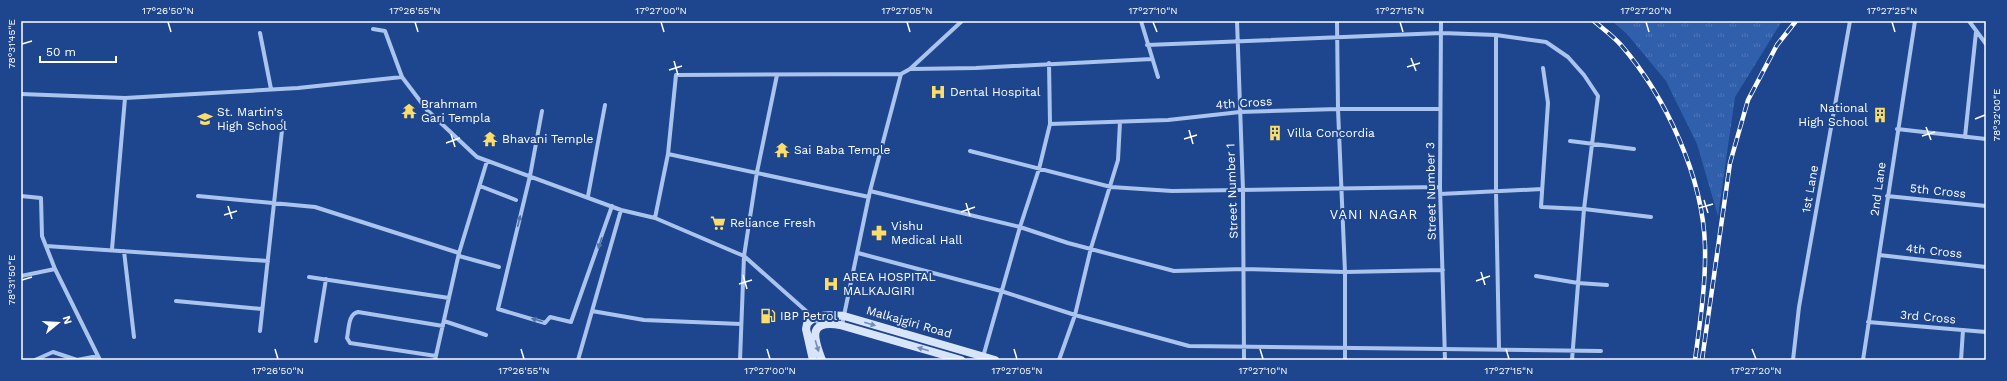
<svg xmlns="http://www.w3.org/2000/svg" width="2007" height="381" font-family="'Work Sans',sans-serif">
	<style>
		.grass { fill: url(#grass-tufts) }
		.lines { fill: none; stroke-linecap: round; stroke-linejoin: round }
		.street { stroke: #abc4ed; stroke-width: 4 }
		.secondary { stroke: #d7e4fa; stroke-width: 8 }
		.rail-casing { stroke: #fff; stroke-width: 4.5 }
		.rail { stroke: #1d468e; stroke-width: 3; stroke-dasharray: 9; stroke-linecap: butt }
		.oneway { fill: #4f72af }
		.oneway2 { fill: #718dbf }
		.ticks { fill: none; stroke: #fff; stroke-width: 1.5 }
		.labels { text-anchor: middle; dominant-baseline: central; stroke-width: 4; stroke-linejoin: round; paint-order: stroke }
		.poi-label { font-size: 12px; fill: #fff; stroke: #1d468e; text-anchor: start }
		.street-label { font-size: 12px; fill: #fff; stroke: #1d468e }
		.neighbourhood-label { font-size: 13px; letter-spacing: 1px; fill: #fff; stroke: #1d468e }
		.neatline { fill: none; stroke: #fff; stroke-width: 1.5 }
		.ticks-label { font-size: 10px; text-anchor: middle; fill: #fff }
	</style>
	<defs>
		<pattern id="grass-tufts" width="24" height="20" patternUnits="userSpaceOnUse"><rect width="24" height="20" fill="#305fac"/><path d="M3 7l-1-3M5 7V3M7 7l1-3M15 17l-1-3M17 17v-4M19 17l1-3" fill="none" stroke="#4f77b8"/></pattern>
	</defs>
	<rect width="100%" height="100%" fill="#1d468e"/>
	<path class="grass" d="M1612 21H1782L1735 97 1718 216 1697 144 1666 81 1627 34Z"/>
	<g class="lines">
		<path class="street" d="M1141 21 1158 77
			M1237 21 1243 190 1244 360
			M1337 21 1338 109 1345 272V360
			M1441 21 1440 187 1445 360
			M1969 21 1986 44
			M373 29 385 31 402 77
			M260 33 271 89
			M1496 35V192L1499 348
			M1147 45 1442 33 1496 35 1546 42 1568 57 1584 75 1598 96 1584 209 1572 360
			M1543 68 1548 103 1541 207 1584 209 1651 217
			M911 69 976 68 1152 59
			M21 94 125 98
			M542 111 530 176 498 309 545 323 550 317 571 322 612 206
			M1050 124 1168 120 1240 112 1338 109H1439
			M1897 129 1986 139
			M1965 137 1976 32
			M1570 141 1634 149
			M970 151 1111 187 1172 191 1440 187
			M668 154 869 197
			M480 186 516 200
			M870 191 1020 227 1068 243 1174 271 1244 269 1345 272 1443 270
			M1440 194 1542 189
			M21 196 41 198 42 236 55 269 98 356
			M198 196 315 207 459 253
			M588 196 605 105
			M1887 196 1986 206
			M655 218 668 154 676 75 901 74
			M46 246 268 261
			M112 249 125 98 298 88 402 77 427 110 477 157 621 210 655 218 744 256 814 318 820 325
			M124 251 134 337
			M858 253 1001 291 1075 315 1189 346 1601 351
			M1879 255 1986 267
			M459 256 499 267
			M21 276 55 269
			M1536 276 1578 283 1607 285
			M309 277 449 298
			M176 301 262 309
			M592 311 644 320 741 324
			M444 321 486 335
			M1868 322 1986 332
			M842 325 870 191 901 74 910 69 962 21
			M260 331 283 121
			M316 341 326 279
			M436 356 350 343 347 338C349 329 348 314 358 312L443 326
			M983 357 1020 227 1039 169 1050 124 1049 63
			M35 360 53 352 77 360 98 356 100 360
			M435 360 459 253 487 161
			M578 360 621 210
			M740 360 744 256 757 172 777 75
			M1059 360 1075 315 1091 248 1118 160 1120 122
			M1793 360 1799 307 1850 21
			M1863 360 1915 21
			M1961 360 1963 330"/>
		<path class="secondary" d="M813 360 806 329 807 324C816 313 832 315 844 316L995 360
			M822 360C813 337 808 320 840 325L961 360"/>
		<g class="rail-casing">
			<path id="rail" d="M1594 21C1603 29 1613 36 1621 45 1666 97 1703 177 1705 246 1706 284 1700 322 1695 360
				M1702 360 1730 163 1748 100 1777 45 1796 21"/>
		</g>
		<use href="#rail" class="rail"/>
	</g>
	<defs><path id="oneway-solid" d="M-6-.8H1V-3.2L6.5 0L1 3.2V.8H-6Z"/></defs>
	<g class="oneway">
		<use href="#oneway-solid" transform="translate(519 221) rotate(-76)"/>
		<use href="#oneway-solid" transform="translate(600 243) rotate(109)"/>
		<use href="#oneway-solid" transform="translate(537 320) rotate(-164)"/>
	</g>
	<g class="oneway2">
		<use href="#oneway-solid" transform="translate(870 324) rotate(16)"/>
		<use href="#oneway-solid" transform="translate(817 346) rotate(73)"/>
		<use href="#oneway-solid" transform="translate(923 349) rotate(-164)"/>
	</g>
	<path class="ticks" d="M168 22 171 32M415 22 418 32M661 22 664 32M907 22 910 32M1153 22 1157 32M1400 22 1403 32M1646 22 1649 32M1892 22 1895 32M22 44 32 41M1411 58 1416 71M674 61 678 75M1407 67 1420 63M669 70 682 66M1975 119 1985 115M1926 127 1931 140M1189 130 1193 144M451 134 455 147M1922 136 1935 132M1184 139 1197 135M446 143 460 138M1704 200 1708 213M966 203 970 216M228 206 232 219M1699 208 1713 204M961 212 975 207M224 215 237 211M1481 272 1485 285M743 275 747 289M22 280 32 277M1476 281 1490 276M739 284 752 280M275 349 278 359M521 349 524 359M767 349 770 359M1014 349 1017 359M1260 349 1263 359M1506 349 1509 359M1752 349 1756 359"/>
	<defs>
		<g id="hospital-bare" transform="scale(1.2)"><path d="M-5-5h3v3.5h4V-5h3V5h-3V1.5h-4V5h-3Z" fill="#fddd69" stroke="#1d468e" stroke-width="2.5" paint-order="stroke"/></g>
		<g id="temple-bare" transform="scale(1.2)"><path d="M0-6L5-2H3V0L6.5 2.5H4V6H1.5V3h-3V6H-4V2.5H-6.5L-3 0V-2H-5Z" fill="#fddd69" stroke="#1d468e" stroke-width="2.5" paint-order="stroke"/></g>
		<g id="building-bare" transform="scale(1.2)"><path d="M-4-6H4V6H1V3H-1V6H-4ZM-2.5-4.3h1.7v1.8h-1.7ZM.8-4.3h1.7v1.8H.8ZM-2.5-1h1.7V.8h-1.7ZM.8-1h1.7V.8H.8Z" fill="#fddd69" stroke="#1d468e" stroke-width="2.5" paint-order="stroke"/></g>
		<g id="school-bare" transform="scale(1.2)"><path d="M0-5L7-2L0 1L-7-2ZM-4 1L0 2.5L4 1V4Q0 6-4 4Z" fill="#fddd69" stroke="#1d468e" stroke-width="2.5" paint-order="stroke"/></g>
		<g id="supermarket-bare" transform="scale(1.2)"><path d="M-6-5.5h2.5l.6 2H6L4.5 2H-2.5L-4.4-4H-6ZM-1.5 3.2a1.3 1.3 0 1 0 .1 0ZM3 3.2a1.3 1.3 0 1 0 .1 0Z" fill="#fddd69" stroke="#1d468e" stroke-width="2.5" paint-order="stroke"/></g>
		<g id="pharmacy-bare" transform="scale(1.2)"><path d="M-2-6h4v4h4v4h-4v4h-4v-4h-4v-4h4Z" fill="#fddd69" stroke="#1d468e" stroke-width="2.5" paint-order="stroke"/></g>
		<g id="fuel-bare" transform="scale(1.2)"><path d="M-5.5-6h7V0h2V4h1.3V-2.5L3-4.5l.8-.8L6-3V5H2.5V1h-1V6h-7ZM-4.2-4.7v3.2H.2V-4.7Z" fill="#fddd69" stroke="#1d468e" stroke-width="2.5" paint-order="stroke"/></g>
	</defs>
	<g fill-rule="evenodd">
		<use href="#hospital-bare" x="938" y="92"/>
		<use href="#temple-bare" x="409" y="111"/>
		<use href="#building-bare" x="1880" y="115"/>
		<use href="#school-bare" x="205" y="119"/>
		<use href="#building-bare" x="1275" y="133"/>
		<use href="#temple-bare" x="490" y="139"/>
		<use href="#temple-bare" x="782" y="150"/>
		<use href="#supermarket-bare" x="718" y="223"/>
		<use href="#pharmacy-bare" x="879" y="233"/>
		<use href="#hospital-bare" x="831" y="284"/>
		<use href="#fuel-bare" x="768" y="316"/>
	</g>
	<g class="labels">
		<g class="poi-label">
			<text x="950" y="92">Dental Hospital</text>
			<text x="421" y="104">Brahmam<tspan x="421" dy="14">Gari Templa</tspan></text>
			<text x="1868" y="108" text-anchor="end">National<tspan x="1868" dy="14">High School</tspan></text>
			<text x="217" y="112">St. Martin's<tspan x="217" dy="14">High School</tspan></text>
			<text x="1287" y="133">Villa Concordia</text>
			<text x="502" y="139">Bhavani Temple</text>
			<text x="794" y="150">Sai Baba Temple</text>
			<text x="730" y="223">Reliance Fresh</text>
			<text x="891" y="226">Vishu<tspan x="891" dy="14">Medical Hall</tspan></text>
			<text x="843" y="277">AREA HOSPITAL<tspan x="843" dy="14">MALKAJGIRI</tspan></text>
			<text x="780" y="316">IBP Petrol</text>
		</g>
		<g class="street-label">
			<text transform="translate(1244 103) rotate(-4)">4th Cross</text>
			<text transform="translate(1810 189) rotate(-80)">1st Lane</text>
			<text transform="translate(1878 189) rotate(-82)">2nd Lane</text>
			<text transform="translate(1232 191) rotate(-92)">Street Number 1</text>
			<text transform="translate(1431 191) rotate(-91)">Street Number 3</text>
			<text transform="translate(1938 191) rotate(6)">5th Cross</text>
			<text transform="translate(1934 251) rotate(6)">4th Cross</text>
			<text transform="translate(1928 317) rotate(5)">3rd Cross</text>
			<text transform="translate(909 322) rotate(16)">Malkajgiri Road</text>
		</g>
		<g class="neighbourhood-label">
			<text x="1374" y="214">VANI NAGAR</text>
		</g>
	</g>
	<rect width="2007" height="381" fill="none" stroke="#1d468e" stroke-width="44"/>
	<g transform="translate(58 323) rotate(72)" stroke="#1d468e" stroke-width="3" paint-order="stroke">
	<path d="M0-3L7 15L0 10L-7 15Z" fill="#ffffff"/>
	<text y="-6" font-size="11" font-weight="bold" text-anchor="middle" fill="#ffffff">N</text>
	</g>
	<path d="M40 56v6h76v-6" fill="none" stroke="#ffffff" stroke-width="2"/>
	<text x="46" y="56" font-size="12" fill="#ffffff" stroke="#1d468e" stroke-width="3" paint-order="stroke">50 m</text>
	<rect x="22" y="22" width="1963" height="337" class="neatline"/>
	<g class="ticks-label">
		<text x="168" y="14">17°26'50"N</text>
		<text x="415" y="14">17°26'55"N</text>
		<text x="661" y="14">17°27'00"N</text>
		<text x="907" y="14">17°27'05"N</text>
		<text x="1153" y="14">17°27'10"N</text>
		<text x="1400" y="14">17°27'15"N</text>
		<text x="1646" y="14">17°27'20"N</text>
		<text x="1892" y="14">17°27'25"N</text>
		<text transform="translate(11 44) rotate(-90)" y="4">78°31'45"E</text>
		<text transform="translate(1996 115) rotate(-90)" y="4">78°32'00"E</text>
		<text transform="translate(11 280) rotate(-90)" y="4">78°31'50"E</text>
		<text x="278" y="374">17°26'50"N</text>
		<text x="524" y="374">17°26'55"N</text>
		<text x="770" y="374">17°27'00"N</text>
		<text x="1017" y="374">17°27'05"N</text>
		<text x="1263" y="374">17°27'10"N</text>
		<text x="1509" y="374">17°27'15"N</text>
		<text x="1756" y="374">17°27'20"N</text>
	</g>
</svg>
